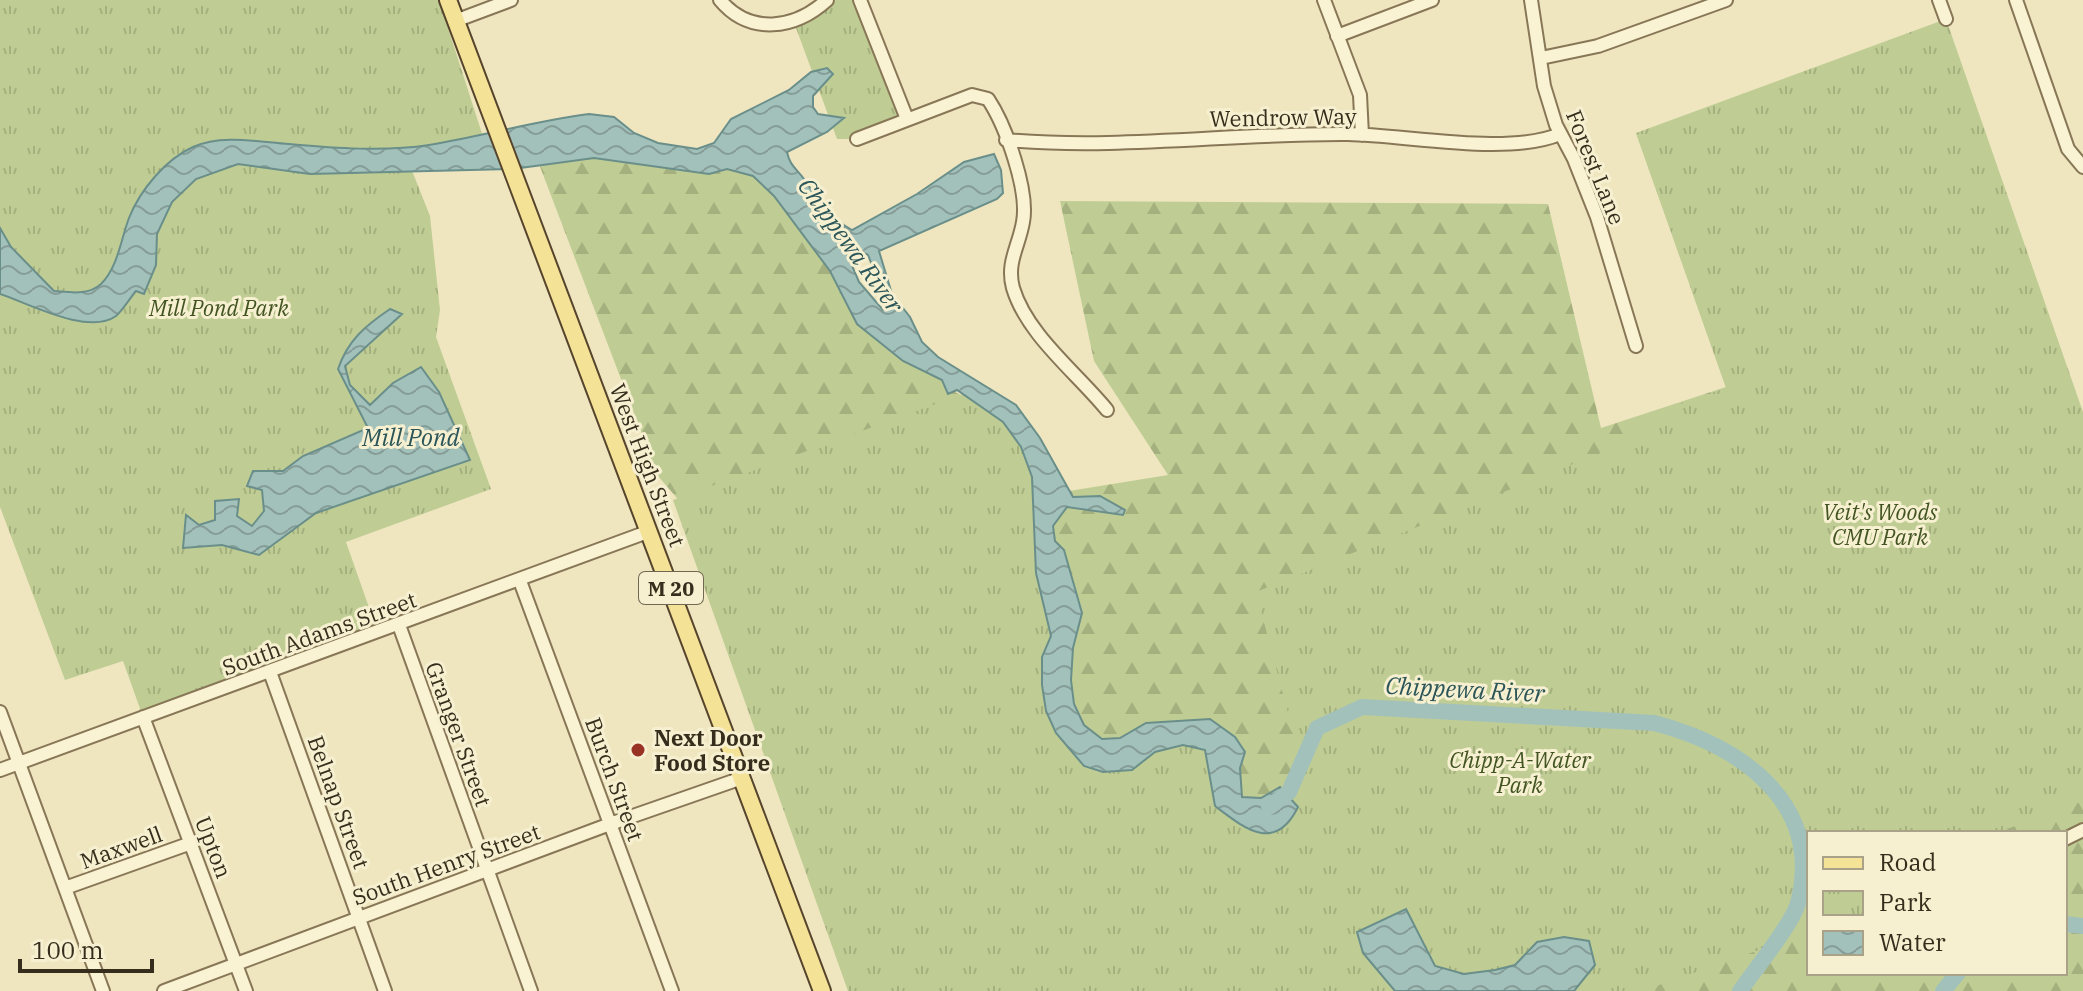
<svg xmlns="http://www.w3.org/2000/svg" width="2083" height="991" font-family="'IBM Plex Serif',serif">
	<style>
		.forest { fill: url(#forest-firs); fill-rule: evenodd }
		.park { fill: url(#park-tufts) }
		.water { fill: url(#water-waves); stroke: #6a8f8a; stroke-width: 2; fill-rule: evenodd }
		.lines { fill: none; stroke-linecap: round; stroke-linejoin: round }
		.river { stroke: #a3c1bb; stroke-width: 16 }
		.minor-casing { stroke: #887757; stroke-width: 16 }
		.major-casing { stroke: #56442c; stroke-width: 20 }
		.minor { stroke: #f9f3d3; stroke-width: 12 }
		.major { stroke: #f4e296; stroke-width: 16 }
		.poi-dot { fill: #993326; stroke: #f6f0d0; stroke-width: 3 }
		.labels { text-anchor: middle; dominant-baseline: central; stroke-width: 6; stroke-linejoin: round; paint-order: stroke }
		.shield { fill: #f6f0d0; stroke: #706852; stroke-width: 2 }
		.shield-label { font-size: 20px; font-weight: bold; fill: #372d1c }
		.street-label { font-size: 22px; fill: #372d1c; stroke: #f6f0d0 }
		.park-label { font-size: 22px; font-style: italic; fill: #425422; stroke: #f6f0d0 }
		.poi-label { font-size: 22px; font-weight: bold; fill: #372d1c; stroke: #f6f0d0; text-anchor: start }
		.water-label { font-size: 24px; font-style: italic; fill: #2b5558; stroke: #f6f0d0 }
	</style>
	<defs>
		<pattern id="forest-firs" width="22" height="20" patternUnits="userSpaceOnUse" patternTransform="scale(2)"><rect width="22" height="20" fill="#bfcd94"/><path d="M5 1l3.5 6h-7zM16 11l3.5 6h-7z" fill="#a5b07f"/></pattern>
		<pattern id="park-tufts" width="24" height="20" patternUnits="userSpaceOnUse" patternTransform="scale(2)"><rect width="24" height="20" fill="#bfcd94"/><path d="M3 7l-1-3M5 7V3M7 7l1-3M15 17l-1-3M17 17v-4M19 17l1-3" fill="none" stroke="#a5b07f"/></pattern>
		<pattern id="water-waves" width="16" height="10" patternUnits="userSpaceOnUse" patternTransform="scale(2)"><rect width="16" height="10" fill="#a3c1bb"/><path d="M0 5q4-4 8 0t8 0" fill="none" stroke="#869d97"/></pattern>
	</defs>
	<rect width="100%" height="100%" fill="#efe6c0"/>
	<path class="forest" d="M1636 133 2083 598V991H877L1215 806 1261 798 1242 797 1240 768 1210 719 1146 723 1120 738 1102 739 1084 725 1074 704 1071 680 1073 648 1082 613 1064 551 1055 541 1053 526 1067 507 1123 515C1110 493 1095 498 1073 497L1069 491 1168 475 1094 361 1060 201 1548 204 1601 428 1726 387ZM1809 833H2065V973H1809Z
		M594 158 709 174 727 169 753 176 774 196 830 271 857 324 942 380 947 388 965 397 719 547 658 476 539 164Z"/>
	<path class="park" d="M0 0H439L487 149 405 153 430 216 440 310 436 337 491 489 346 542 378 633 143 717 123 661 65 680 0 507Z
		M836 0H860L907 119 857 139H837L796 28Z
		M1946 19 2083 412V801L1996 833H1809V900L1798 905 1765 948 1642 991H848L673 500 982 387 1032 433 1062 718 1105 747 1191 728 1243 811 1265 810 1289 792 1301 762 1256 592 1635 439 1669 408 1726 388 1636 133Z"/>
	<path class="water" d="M827 68 833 74 813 96V107L818 114 844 118 827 132 787 152C790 166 796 168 804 179 819 201 827 216 852 230L917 194 964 162 994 154 1001 170 1003 193 997 199 879 251 892 294 910 317 922 342 938 357 1016 405 1040 438 1073 497 1100 496 1125 510 1123 515 1067 507 1053 526 1055 541 1064 550 1082 613 1073 648 1071 680 1074 704 1084 725 1102 739 1120 738 1146 723 1210 719 1235 737 1245 752 1240 768 1242 797 1261 798 1280 787 1298 807C1275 854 1244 828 1215 806L1205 750 1183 745 1155 752 1132 770 1103 772 1084 766 1056 733 1046 711 1042 685V657L1051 636 1036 573 1032 477 1021 447 1003 422 957 390 948 394 942 380 903 361 857 324 830 271 774 196 753 176 727 169 709 174 594 158 513 169 310 174 238 164 196 179 172 202 157 234 156 265 144 294 136 291C130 298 123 310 116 316 88 336 28 303 0 294V228L11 247 54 291C69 292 88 296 101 284 118 267 121 239 129 218 140 190 166 159 193 147 222 134 259 142 289 144 334 148 384 152 429 145 482 136 535 121 589 114L614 117 634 133 658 143 697 149 714 143 731 119 789 90 811 72ZM841 240 868 255 889 309 883 310 859 282Z
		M390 309 402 314 345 366 350 385 370 405 393 383 421 367 439 392 470 460 316 513 259 555 222 545 183 548 186 515 199 525 215 520V501L239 499 237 516 252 526 264 511 262 490 247 486 253 471H283L303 456 368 428 338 369C348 340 365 326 390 309Z
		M1406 909 1435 966 1464 974 1495 970 1515 965 1537 942 1564 937 1589 941 1595 965 1574 991H1395L1363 953 1357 932Z"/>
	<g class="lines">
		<path class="river" d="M1269 807 1289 792 1317 728 1362 707 1654 723C1739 745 1824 802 1798 903 1793 923 1754 971 1740 991
			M2065 924 2083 926
			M1943 991 1958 973"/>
		<g class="minor-casing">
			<path id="minor" d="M720 0C750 36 795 29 827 0
				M860 0 907 119
				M1324 0 1360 95 1362 135
				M1531 0 1544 86 1556 125 1574 159 1597 217 1636 346
				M1939 0 1946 19
				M2016 0 2068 149 2083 167
				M455 21 511 0
				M1337 36 1432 0
				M1541 58 1598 46 1726 0
				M857 139 972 95 988 99C1006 126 1029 191 1023 222 1019 246 1006 263 1013 288 1027 335 1077 373 1107 410
				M1006 140C1120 150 1233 133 1348 134 1407 135 1508 156 1560 134
				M520 581 672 991
				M399 625 531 991
				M270 672 385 991
				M0 712 103 991
				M143 717 246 991
				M0 770 650 531
				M2065 839 2083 830
				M65 888 191 843
				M164 991 610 824 742 778"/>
		</g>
		<g class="major-casing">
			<path id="major" d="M448 0 822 991"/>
		</g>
		<use href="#minor" class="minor"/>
		<use href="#major" class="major"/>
	</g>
	<circle class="poi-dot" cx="638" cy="750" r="8"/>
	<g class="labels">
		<rect class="shield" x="639" y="572" width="64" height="32" rx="6"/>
		<g class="shield-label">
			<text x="671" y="588">M 20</text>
		</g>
		<g class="street-label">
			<text transform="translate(1283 117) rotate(-1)">Wendrow Way</text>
			<text transform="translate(1596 167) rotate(68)">Forest Lane</text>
			<text transform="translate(648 465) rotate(69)">West High Street</text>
			<text transform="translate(319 633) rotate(-20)">South Adams Street</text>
			<text transform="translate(459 734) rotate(70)">Granger Street</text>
			<text transform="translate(615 779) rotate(70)">Burch Street</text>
			<text transform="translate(339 802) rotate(70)">Belnap Street</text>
			<text transform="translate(121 847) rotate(-20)">Maxwell</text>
			<text transform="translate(214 847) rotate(69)">Upton</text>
			<text transform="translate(446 864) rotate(-20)">South Henry Street</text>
		</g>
		<g class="park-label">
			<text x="219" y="307">Mill Pond Park</text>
			<text x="1880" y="511">Veit's Woods<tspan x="1880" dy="25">CMU Park</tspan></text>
			<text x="1520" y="759">Chipp-A-Water<tspan x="1520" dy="25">Park</tspan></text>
		</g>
		<g class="poi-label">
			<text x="654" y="737">Next Door<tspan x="654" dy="25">Food Store</tspan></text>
		</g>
		<g class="water-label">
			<text transform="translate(851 245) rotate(54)">Chippewa River</text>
			<text x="411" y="437">Mill Pond</text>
			<text transform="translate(1465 689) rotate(3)">Chippewa River</text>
		</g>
	</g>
	<rect x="1807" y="831" width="260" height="144" fill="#f6f0d0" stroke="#aaa288" stroke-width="2"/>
	<rect x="1823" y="857" width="40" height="12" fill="#f4e296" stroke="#aaa288" stroke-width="2"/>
	<text x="1879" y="871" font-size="24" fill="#372d1c">Road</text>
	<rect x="1823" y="891" width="40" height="24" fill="url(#park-tufts)" stroke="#aaa288" stroke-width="2"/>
	<text x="1879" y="911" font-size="24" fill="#372d1c">Park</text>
	<rect x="1823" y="931" width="40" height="24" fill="url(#water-waves)" stroke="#aaa288" stroke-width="2"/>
	<text x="1879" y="951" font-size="24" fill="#372d1c">Water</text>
	<path d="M20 959v12h132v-12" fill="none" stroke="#372d1c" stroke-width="4"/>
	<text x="32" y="959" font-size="24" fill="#372d1c" stroke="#f6f0d0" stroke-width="6" paint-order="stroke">100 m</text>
</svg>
